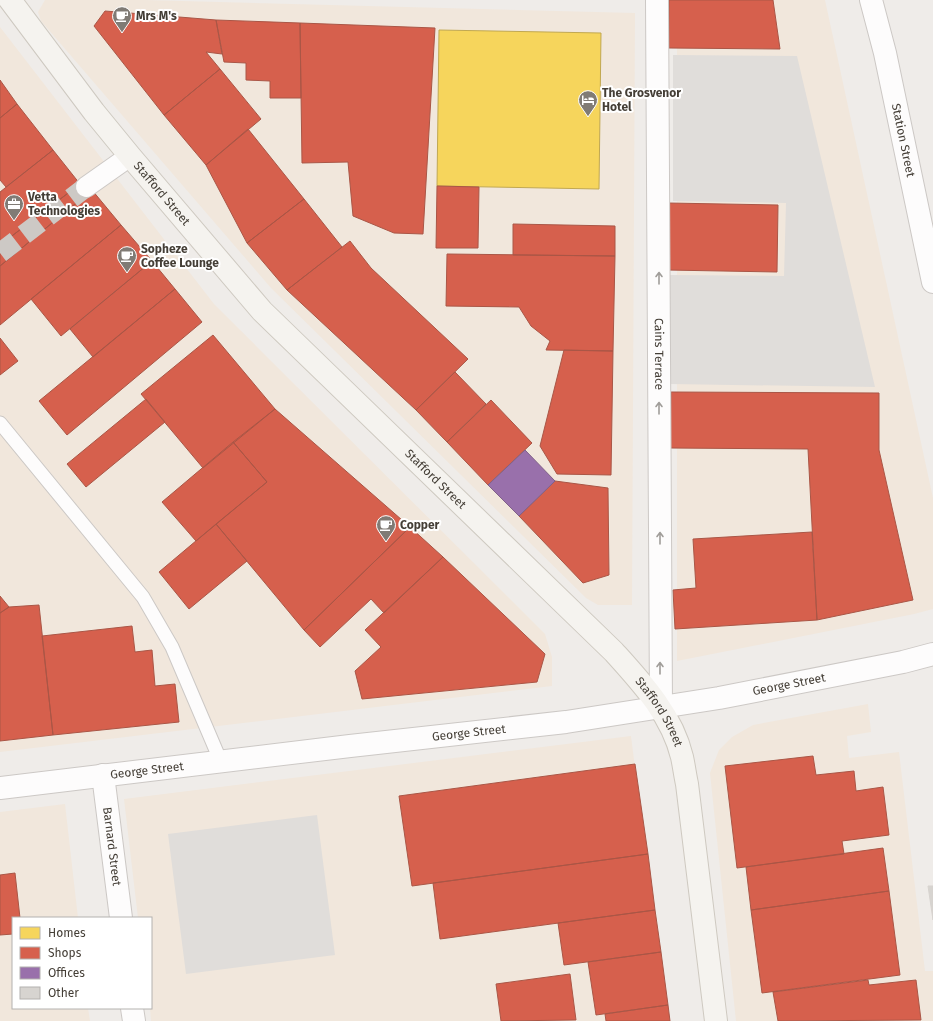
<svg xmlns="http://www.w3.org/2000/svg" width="933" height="1021" font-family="'Fira Sans',sans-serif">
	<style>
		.commercial { fill: #f1e7dc }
		.parking { fill: #e0ddda }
		.homes { fill: #f6d55c; stroke: #c1a851 }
		.shops { fill: #d6604d; stroke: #aa5646 }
		.offices { fill: #9970ab; stroke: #806188 }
		.building { fill: #d7d4d0; stroke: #d7d3cf }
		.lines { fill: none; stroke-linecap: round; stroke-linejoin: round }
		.pedestrian-tunnel { stroke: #cdc9c5; stroke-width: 20; stroke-dasharray: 20 10; stroke-linecap: butt }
		.service-casing { stroke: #ccc8c5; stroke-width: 15 }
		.pedestrian-casing { stroke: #ccc8c5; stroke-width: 22 }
		.minor-casing { stroke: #ccc8c5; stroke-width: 24 }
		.tertiary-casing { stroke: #ccc8c5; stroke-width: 24 }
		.secondary-casing { stroke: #cec9c0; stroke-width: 24 }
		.service { stroke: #fdfcfc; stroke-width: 13 }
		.pedestrian { stroke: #fdfcfc; stroke-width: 20 }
		.minor { stroke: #fdfcfc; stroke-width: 22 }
		.tertiary { stroke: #fdfcfc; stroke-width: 22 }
		.secondary { stroke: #f5f3ef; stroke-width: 22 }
		.oneway { stroke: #a09d99 }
		.labels { text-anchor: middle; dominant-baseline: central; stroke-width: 4; stroke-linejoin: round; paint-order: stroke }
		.poi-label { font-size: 12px; font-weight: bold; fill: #443e36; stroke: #fff; text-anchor: start }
		.street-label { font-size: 12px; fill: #443e36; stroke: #fff }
	</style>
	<rect width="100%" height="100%" fill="#efece9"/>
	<path class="commercial" d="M45 0H145L635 13 632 605H598L586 598 271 288 41 21 38 12Z
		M677 0H825L933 498V609L914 614 677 661Z
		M0 27 214 304 545 634 552 657V686L0 752Z
		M868 704 871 732 847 736 849 758 899 752 925 971H933V1021H736L710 773 719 750 732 737 753 725Z
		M631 736 667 1021H151L150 1008H151V918H138L124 799Z
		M65 804 78 918H13V1008H88L90 1021H0V812Z"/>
	<path class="parking" d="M673 55 797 56 875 387 669 384 670 275 784 276 786 203 673 201Z
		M317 815 335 955 186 974 168 834Z"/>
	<path class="homes" d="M439 30 601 33 599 189 437 186Z"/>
	<path class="shops" d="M669 0H773L780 49 669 48Z
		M105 11 216 20 222 54 206 52 220 69 164 115 94 26Z
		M216 20 300 23 301 98H270V81L246 80V63L224 62Z
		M300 23 435 28 423 234 394 233 353 216 348 162 302 163Z
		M220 69 261 119 206 165 164 115Z
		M0 80 17 104 0 118Z
		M17 104 53 150 6 187 0 180V118Z
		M248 129 304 199 247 243 206 165Z
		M53 150 80 184 0 245V192Z
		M80 184 92 190 0 266V245Z
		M437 186 479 187 478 248H436Z
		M92 190 121 225 0 325V266Z
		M304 199 342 247 287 290 247 243Z
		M668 203 778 205 777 272 667 270Z
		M513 224 615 226V256L513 255Z
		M121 225 152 261 61 336 31 299Z
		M350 241 371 268 468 359 416 410 287 290Z
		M447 254 615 256 613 351 546 350 550 341 531 326 519 307 446 306Z
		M152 261 175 289 93 357 70 329Z
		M175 289 202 322 67 435 39 401Z
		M213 335 275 409 203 468 141 394Z
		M0 338 18 361 0 375Z
		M564 350 613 351 611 475 557 474 540 446Z
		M455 372 486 404 447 442 416 410Z
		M671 392 879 393V450L913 600 817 620 808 449 670 448Z
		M146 399 165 422 86 487 67 464Z
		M491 400 532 443 488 485 447 442Z
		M275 409 410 527 304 630 216 524 267 482 233 442Z
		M233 442 267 482 196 541 162 502Z
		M555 481 608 488 609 575 583 583 519 516Z
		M216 524 247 561 189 609 159 572Z
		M410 527 443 557 384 613 371 599 320 647 304 630Z
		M812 532 817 620 675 629 673 590 696 588 693 539Z
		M443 557 545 654 537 682 362 699 355 671 381 647 365 630Z
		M0 596 9 607 0 613Z
		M39 605 53 735 0 741V613L9 607Z
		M132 626 135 652 152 650 155 686 175 684 179 722 53 735 42 636Z
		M813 756 816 775 854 771 856 791 883 787 889 835 842 841 844 854 737 868 725 766Z
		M635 764 648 854 412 886 399 796Z
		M883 848 889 891 751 910 746 867Z
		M648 854 655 910 440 939 433 883Z
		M15 873 20 918H13V934L0 935V875Z
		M889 891 900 975 762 993 751 910Z
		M655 910 661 952 564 965 558 923Z
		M661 952 668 1005 596 1015 588 962Z
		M570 974 576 1020 501 1021 496 984Z
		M868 980 869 985 916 980 921 1020 778 1021 773 992Z
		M668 1005 670 1021H606L605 1014Z"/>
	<path class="offices" d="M525 450 555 481 519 516 488 485Z"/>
	<path class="building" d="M928 886H933V920Z"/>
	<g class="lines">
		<path class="pedestrian-tunnel" d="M0 253 86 187"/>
		<g class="service-casing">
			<path id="service" d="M0 423 143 597 172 647 221 762"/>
		</g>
		<g class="pedestrian-casing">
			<path id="pedestrian" d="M86 187 130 156"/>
		</g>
		<g class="minor-casing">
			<g id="minor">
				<path id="s1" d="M657 0 661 707"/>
				<path id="s2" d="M103 775 121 918"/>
				<path d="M132 1008 134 1021"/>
			</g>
		</g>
		<g class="tertiary-casing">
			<g id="tertiary">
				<path id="s3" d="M871 0 885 53 933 282"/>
				<path id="s4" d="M0 788 350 746 566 722 719 698 903 662 933 654"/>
			</g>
		</g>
		<g class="secondary-casing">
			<g id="secondary">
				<path id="s5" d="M10 0 94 112 130 156 262 311 614 652C642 683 672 715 682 757 684 766 685 775 687 784L716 1021"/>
			</g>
		</g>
		<use href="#service" class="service"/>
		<use href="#pedestrian" class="pedestrian"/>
		<use href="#minor" class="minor"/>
		<use href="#tertiary" class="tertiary"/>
		<use href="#secondary" class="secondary"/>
	</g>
	<defs><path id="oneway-shaft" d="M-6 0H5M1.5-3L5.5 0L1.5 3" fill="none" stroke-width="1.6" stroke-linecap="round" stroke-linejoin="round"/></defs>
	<g class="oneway">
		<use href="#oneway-shaft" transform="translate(659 278) rotate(-90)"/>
		<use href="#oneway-shaft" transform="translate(659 408) rotate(-90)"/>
		<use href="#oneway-shaft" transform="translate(660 538) rotate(-90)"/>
		<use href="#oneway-shaft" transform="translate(660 668) rotate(-90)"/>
	</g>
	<defs>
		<g id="cafe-pin" transform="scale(1)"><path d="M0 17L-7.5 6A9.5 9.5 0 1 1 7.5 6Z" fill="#807b75" stroke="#fff"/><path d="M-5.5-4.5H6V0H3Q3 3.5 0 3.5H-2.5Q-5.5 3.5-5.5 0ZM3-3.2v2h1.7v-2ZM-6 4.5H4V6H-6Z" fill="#fff"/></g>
		<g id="hotel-pin" transform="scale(1)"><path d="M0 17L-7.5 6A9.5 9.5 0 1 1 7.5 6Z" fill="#807b75" stroke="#fff"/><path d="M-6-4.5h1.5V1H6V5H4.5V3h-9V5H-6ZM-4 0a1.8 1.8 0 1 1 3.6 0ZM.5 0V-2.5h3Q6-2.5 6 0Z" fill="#fff"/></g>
		<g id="office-pin" transform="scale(1)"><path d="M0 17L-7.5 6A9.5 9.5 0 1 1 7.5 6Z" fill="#807b75" stroke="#fff"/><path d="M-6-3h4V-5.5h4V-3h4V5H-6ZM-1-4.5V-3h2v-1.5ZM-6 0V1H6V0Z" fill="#fff"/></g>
	</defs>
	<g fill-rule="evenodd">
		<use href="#cafe-pin" x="122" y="16"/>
		<use href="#hotel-pin" x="588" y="100"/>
		<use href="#office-pin" x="14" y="204"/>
		<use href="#cafe-pin" x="127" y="256"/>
		<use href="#cafe-pin" x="386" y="525"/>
	</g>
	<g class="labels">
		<g class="poi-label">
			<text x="136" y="16">Mrs M's</text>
			<text x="602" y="93">The Grosvenor<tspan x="602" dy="14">Hotel</tspan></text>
			<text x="28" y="197">Vetta<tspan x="28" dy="14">Technologies</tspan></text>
			<text x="141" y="249">Sopheze<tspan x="141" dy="14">Coffee Lounge</tspan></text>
			<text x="400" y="525">Copper</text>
		</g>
		<g class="street-label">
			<text stroke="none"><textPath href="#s3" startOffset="144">Station Street</textPath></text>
			<text stroke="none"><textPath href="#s5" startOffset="246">Stafford Street</textPath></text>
			<text stroke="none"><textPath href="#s1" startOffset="354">Cains Terrace</textPath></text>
			<text stroke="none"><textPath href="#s5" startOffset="642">Stafford Street</textPath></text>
			<text stroke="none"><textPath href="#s4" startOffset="796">George Street</textPath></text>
			<text stroke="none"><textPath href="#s5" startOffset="966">Stafford Street</textPath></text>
			<text stroke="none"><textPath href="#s4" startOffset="472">George Street</textPath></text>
			<text stroke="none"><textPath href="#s4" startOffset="148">George Street</textPath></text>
			<text stroke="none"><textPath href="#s2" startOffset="72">Barnard Street</textPath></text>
		</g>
	</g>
	<rect x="12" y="917" width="140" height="92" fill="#ffffff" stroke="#b4b2af"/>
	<rect x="20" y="927" width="20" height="12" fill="#f6d55c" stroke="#b4b2af"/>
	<text x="48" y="937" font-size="12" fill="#443e36">Homes</text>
	<rect x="20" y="947" width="20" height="12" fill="#d6604d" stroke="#b4b2af"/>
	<text x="48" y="957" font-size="12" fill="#443e36">Shops</text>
	<rect x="20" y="967" width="20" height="12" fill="#9970ab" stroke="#b4b2af"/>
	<text x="48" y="977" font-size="12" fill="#443e36">Offices</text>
	<rect x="20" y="987" width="20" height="12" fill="#d7d4d0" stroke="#b4b2af"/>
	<text x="48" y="997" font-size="12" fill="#443e36">Other</text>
</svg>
